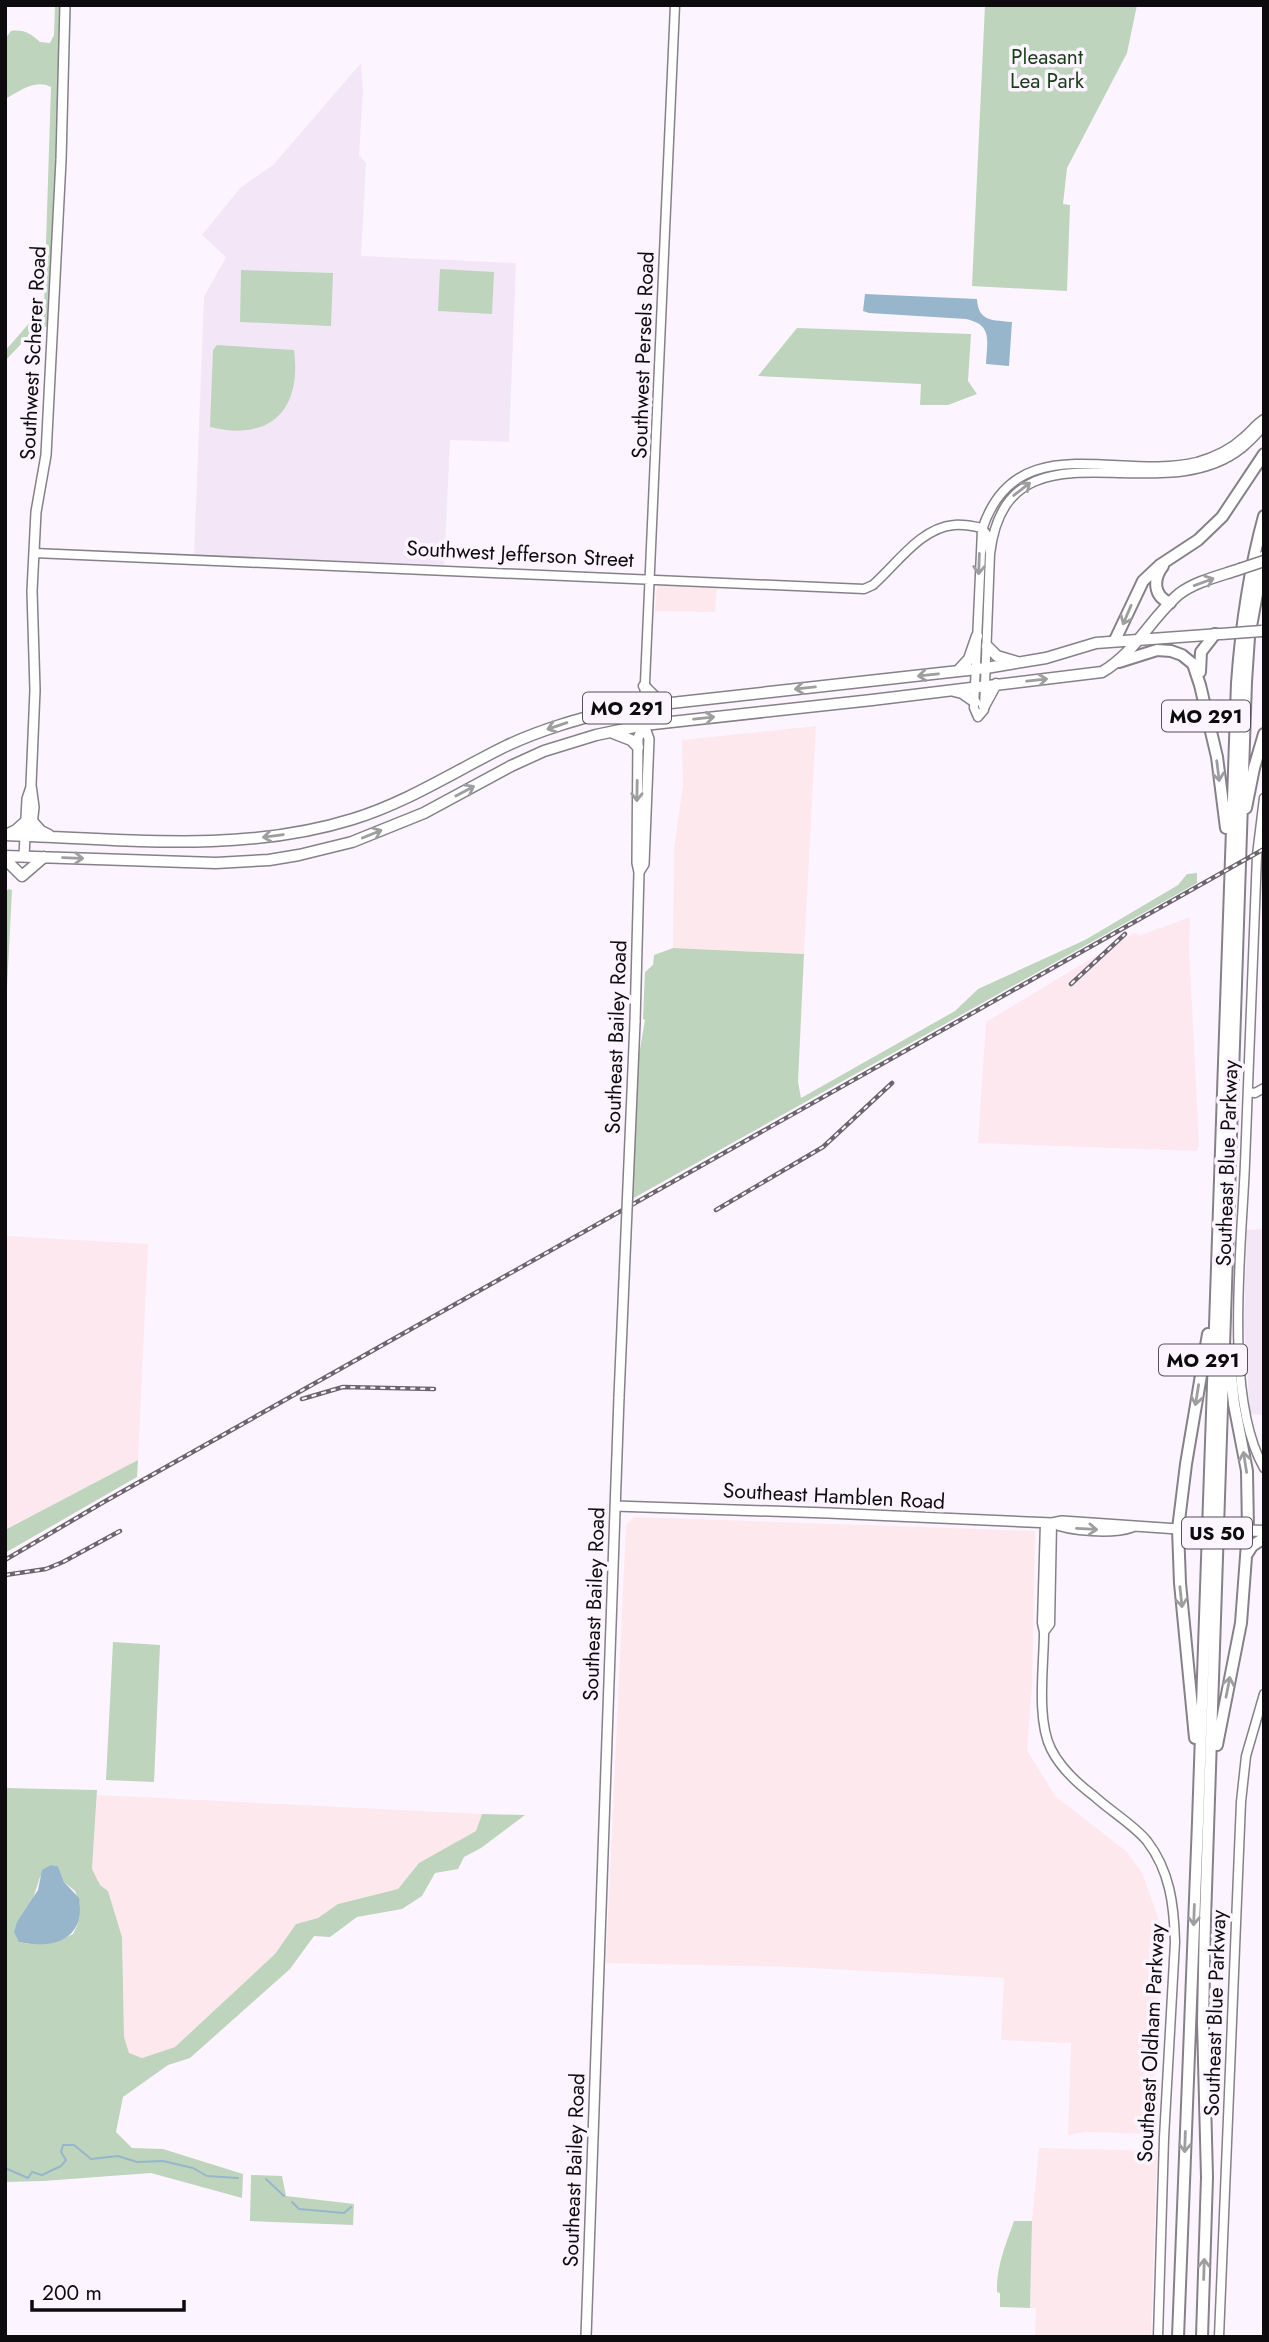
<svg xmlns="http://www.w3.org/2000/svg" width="1269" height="2342" font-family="Jost,sans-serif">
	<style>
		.commercial { fill: #fde8ed }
		.industrial { fill: #fce8ee }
		.built { fill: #f3e7f7 }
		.green { fill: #bed4bc; fill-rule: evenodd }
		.water { fill: #97b6cc }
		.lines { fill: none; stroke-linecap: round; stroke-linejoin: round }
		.stream { stroke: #97b6cc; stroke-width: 2 }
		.tertiary-casing { stroke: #868088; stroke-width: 11 }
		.secondary-casing { stroke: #868088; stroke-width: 12 }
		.primary-casing { stroke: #868088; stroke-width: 13 }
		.trunk-casing { stroke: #868088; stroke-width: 13 }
		.motorway-casing { stroke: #868088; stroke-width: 14 }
		.tertiary { stroke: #fff; stroke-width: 8 }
		.secondary { stroke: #fff; stroke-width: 9 }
		.primary { stroke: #fff; stroke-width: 10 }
		.trunk { stroke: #fff; stroke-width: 10 }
		.motorway { stroke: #fff; stroke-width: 10 }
		.rail-casing { stroke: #6a666c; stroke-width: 4.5 }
		.rail { stroke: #fcf5ff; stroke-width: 2; stroke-dasharray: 5; stroke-linecap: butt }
		.secondary-bridge-casing { stroke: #868088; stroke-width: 12; stroke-linecap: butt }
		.primary-bridge-casing { stroke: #868088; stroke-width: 13; stroke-linecap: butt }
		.trunk-bridge-casing { stroke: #868088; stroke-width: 13; stroke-linecap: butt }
		.secondary-bridge { stroke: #fff; stroke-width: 9 }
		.primary-bridge { stroke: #fff; stroke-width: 10 }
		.trunk-bridge { stroke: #fff; stroke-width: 10 }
		.oneway { stroke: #9e9d9f }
		.labels { text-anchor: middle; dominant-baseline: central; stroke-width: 7; stroke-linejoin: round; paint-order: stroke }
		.shield { fill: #fcf5ff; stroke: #555156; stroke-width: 2 }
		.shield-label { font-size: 19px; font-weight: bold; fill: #0d0b0e }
		.park-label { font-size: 21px; fill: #193d17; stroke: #fcf5ff }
		.street-label { font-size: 21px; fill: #0d0b0e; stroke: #fcf5ff }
	</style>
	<rect width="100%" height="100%" fill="#fcf5ff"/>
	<path class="commercial" d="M657 586H717L715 612 655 611Z
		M816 726 804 954 673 948 674 849 683 785 682 740Z
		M634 1517 1035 1531 1032 1686 1027 1750 1055 1796 1126 1851 1142 1872 1161 1926 1152 2134 1085 2132 1068 2135 1071 2043 1001 2040 1004 1978 792 1967 606 1963 626 1525Z
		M97 1795 482 1814 476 1831 419 1863 398 1889 338 1904 318 1918 296 1924 275 1954 175 2047 142 2058 129 2053 124 2037 122 1937 108 1891 100 1885 92 1869Z
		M1039 2148 1157 2151 1151 2337H1035L1036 2308H1030L1032 2221Z"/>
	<path class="industrial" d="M1190 917 1189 948 1199 1143 1197 1151 978 1143 986 1022 1134 933 1141 935Z
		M7 1236 148 1244 138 1460 5 1530Z"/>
	<path class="built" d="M361 63 363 91 359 155 366 163 361 256 516 263 509 442 450 440 444 570 194 556 204 297 226 257 202 235 241 187 273 165Z
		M1264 1229V1415L1250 1414 1244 1326 1247 1230Z"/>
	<path class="green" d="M55 5H63L49 327 38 326 5 361V351L44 306 51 87C34 79 21 91 5 99V39L11 31C24 29 31 34 40 42L50 43 54 35Z
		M985 5H1137L1127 53 1067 168 1063 204 1070 205 1067 291 972 286Z
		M440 269 494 272 492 314 438 311Z
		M241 270 333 273 331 326 240 322Z
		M797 328 971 334 968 381 977 394 948 405H920L921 384 758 376Z
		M217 345 294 350C302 410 270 442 210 427L213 350Z
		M1197 873V883L632 1199 639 1055 645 1020 643 1019 645 972 653 965 654 955 673 948 804 954 798 1082 801 1098 955 1011 978 989 1085 940 1178 885 1187 874Z
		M8 889 12 890 5 1027V894Z
		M138 1460 137 1477 5 1553V1530Z
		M113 1642 160 1645 154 1782 106 1780Z
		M5 1788 97 1790 92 1869 100 1885 108 1891 122 1937 124 2037 129 2053 142 2058 175 2047 275 1954 296 1924 318 1918 338 1904 398 1889 419 1863 476 1831 482 1814 525 1815 481 1848 464 1857 458 1869 435 1873 422 1896 402 1909 357 1917 330 1937 314 1936 290 1969 190 2058 168 2065 123 2097 116 2132 132 2148 163 2149 243 2174 242 2198 151 2173 43 2181 5 2182ZM51 1865 58 1866 64 1882 75 1891 80 1904 77 1926 73 1934C55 1943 39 1947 19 1942L40 1877Z
		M251 2175 282 2176 286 2196 354 2204 353 2225 250 2221Z
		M1014 2221H1032L1030 2308 1000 2307V2293L997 2292C996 2267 1006 2244 1014 2221Z"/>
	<path class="water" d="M865 294 977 299C978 322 993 320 1012 322L1009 366 986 364C987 340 993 325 966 319L869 313 863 311Z
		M51 1865 58 1866 64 1882 79 1898C86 1939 54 1950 19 1942L14 1932 17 1922 38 1890 42 1870Z"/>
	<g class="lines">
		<path class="stream" d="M5 2168 28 2178 32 2172 42 2175 61 2166 66 2160 61 2152 63 2145H74L91 2159 118 2156 137 2162 163 2161 193 2168 207 2176 238 2178
			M266 2179 284 2196
			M292 2202 299 2209 344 2213 351 2207"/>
		<g class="tertiary-casing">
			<path id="tertiary" d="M34 553 864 589 873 585C897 564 920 528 954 525 963 524 973 526 982 528L987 535 990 554
				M644 705 675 5
				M978 717 974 708 982 530C1015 426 1119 481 1197 462 1215 457 1230 450 1244 437 1251 431 1256 424 1264 419
				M978 717 984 710 990 554C1007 411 1159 515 1242 448 1250 441 1258 434 1264 425
				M1264 798 1257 855C1253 958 1249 1061 1245 1163 1242 1245 1223 1397 1264 1468
				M1248 1092 1255 1093 1264 1088
				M1045 1523 1042 1623 1044 1632C1044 1665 1036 1719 1051 1749 1060 1767 1078 1784 1094 1796 1109 1810 1134 1825 1147 1841 1170 1871 1174 1905 1175 1942L1164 2138 1158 2337
				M1044 1632 1050 1624 1052 1523
				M1219 2337 1241 1802 1246 1756 1264 1694"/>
		</g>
		<g class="secondary-casing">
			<path id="secondary" d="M26 836 32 825 34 807 31 785 35 690 32 591 36 512 46 455 61 160 65 5
				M24 856 27 799 31 787
				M639 872 644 864 649 739 644 725V705
				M635 1022 639 872 637 863 638 738 644 725
				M615 1506 828 1513 1052 1523
				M1132 1527C1113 1534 1070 1531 1052 1523L1062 1521 1178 1529
				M586 2337 619 1397"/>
		</g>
		<g class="primary-casing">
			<path id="primary" d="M1231 1530 1264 1531"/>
		</g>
		<g class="trunk-casing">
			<path id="trunk" d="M987 646 997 656 1017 662
				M958 671 969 659 977 636
				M644 686 656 698 666 702
				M954 691 962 693 975 702
				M984 706 996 684
				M613 733 631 740 638 747
				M32 821 41 831 49 835
				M8 834 16 830 25 822
				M5 835C121 839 241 854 353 819 408 802 455 771 506 746 542 729 579 719 617 709L986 668 1046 658 1096 643 1220 634
				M5 856 216 863 269 860 299 855 352 842 424 813 511 766 544 751 596 735 644 725 872 700 1102 672C1135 653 1151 618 1179 594 1196 581 1220 576 1240 569
				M5 859 22 876 44 857"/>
		</g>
		<g class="motorway-casing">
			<path id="motorway" d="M1163 566C1153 579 1153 596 1170 603
				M1115 640 1143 581 1160 565 1198 540 1222 517 1264 454
				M1119 662 1157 650 1171 651 1182 655 1193 664 1200 685 1217 757 1226 828
				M1200 672 1201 652 1215 634
				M1246 808 1254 768 1264 734
				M1247 1554 1252 1546 1264 1538
				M1195 1738 1180 1583 1178 1529 1186 1464 1208 1334
				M1217 1745 1241 1623 1248 1530 1247 1471 1234 1404 1229 1355
				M1178 2337 1198 1822 1237 683C1241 627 1249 571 1264 516
				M1202 2337 1207 2177 1203 2022 1205 1920 1246 682 1249 637 1264 556"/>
		</g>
		<use href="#tertiary" class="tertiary"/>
		<use href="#secondary" class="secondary"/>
		<use href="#primary" class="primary"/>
		<use href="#trunk" class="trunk"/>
		<use href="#motorway" class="motorway"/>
		<g class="rail-casing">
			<path id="rail" d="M1071 984 1125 934
				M716 1210 823 1147 892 1083
				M302 1399 343 1387 434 1389
				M5 1560 102 1503 1264 849
				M5 1575 46 1569 63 1562 120 1531"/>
		</g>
		<use href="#rail" class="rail"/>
		<g class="secondary-bridge-casing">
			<path id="secondary-bridge" d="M619 1397 635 1022"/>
		</g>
		<g class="primary-bridge-casing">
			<path id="primary-bridge" d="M1196 1529 1231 1530"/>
		</g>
		<g class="trunk-bridge-casing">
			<path id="trunk-bridge" d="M1240 569 1264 561
				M1221 634 1262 631"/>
		</g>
		<use href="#secondary-bridge" class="secondary-bridge"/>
		<use href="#primary-bridge" class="primary-bridge"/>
		<use href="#trunk-bridge" class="trunk-bridge"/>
	</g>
	<defs><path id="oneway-shaft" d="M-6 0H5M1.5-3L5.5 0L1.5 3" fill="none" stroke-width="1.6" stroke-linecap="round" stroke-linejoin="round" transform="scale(1.75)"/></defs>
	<g class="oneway">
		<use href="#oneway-shaft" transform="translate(1022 489) rotate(-38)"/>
		<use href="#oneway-shaft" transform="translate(979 564) rotate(92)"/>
		<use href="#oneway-shaft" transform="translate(1204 582) rotate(-20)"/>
		<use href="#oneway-shaft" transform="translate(1127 615) rotate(113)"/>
		<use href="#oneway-shaft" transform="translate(928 675) rotate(174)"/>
		<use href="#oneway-shaft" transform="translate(1037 680) rotate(-6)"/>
		<use href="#oneway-shaft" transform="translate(805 688) rotate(174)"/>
		<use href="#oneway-shaft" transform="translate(704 718) rotate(-6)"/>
		<use href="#oneway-shaft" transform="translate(557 726) rotate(161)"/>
		<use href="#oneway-shaft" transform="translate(1218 771) rotate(83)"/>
		<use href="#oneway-shaft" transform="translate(465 791) rotate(-28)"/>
		<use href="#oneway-shaft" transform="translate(637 791) rotate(91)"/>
		<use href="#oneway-shaft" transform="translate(372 834) rotate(-22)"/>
		<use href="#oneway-shaft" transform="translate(273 836) rotate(172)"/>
		<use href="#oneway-shaft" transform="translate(73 858) rotate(2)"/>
		<use href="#oneway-shaft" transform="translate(1197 1395) rotate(99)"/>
		<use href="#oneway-shaft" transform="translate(1245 1462) rotate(-99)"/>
		<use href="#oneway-shaft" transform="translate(1087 1529) rotate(3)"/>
		<use href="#oneway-shaft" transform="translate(1181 1597) rotate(84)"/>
		<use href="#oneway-shaft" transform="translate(1228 1687) rotate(-79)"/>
		<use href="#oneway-shaft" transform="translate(1194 1915) rotate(92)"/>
		<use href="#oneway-shaft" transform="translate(1185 2142) rotate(92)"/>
		<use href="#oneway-shaft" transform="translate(1204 2269) rotate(-88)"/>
	</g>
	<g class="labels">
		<g class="shield">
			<rect x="583" y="692.5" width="88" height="31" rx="5"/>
			<rect x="1162" y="700.5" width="88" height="31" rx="5"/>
			<rect x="1159" y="1344.5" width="88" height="31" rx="5"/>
			<rect x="1182" y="1517.5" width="70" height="31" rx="5"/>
		</g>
		<g class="shield-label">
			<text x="627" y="708">MO 291</text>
			<text x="1206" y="716">MO 291</text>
			<text x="1203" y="1360">MO 291</text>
			<text x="1217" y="1533">US 50</text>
		</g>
		<g class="park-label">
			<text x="1047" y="57">Pleasant<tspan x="1047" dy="24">Lea Park</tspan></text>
		</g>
		<g class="street-label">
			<text transform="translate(33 353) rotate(-87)">Southwest Scherer Road</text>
			<text transform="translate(643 355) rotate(-88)">Southwest Persels Road</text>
			<text transform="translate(520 554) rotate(3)">Southwest Jefferson Street</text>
			<text transform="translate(616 1037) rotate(-88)">Southeast Bailey Road</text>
			<text transform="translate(1227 1163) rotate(-88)">Southeast Blue Parkway</text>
			<text transform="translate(834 1496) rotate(3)">Southeast Hamblen Road</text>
			<text transform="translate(594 1604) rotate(-88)">Southeast Bailey Road</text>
			<text transform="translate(1215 2013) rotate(-88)">Southeast Blue Parkway</text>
			<text transform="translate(1151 2043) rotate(-87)">Southeast Oldham Parkway</text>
			<text transform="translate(574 2170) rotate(-88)">Southeast Bailey Road</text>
		</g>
	</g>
	<rect width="1269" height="2342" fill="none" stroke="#0d0b0e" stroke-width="14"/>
	<path d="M32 2300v10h152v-10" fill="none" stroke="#0d0b0e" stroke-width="3.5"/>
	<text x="42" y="2300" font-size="21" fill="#0d0b0e" stroke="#fcf5ff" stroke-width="5" paint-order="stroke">200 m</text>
</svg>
